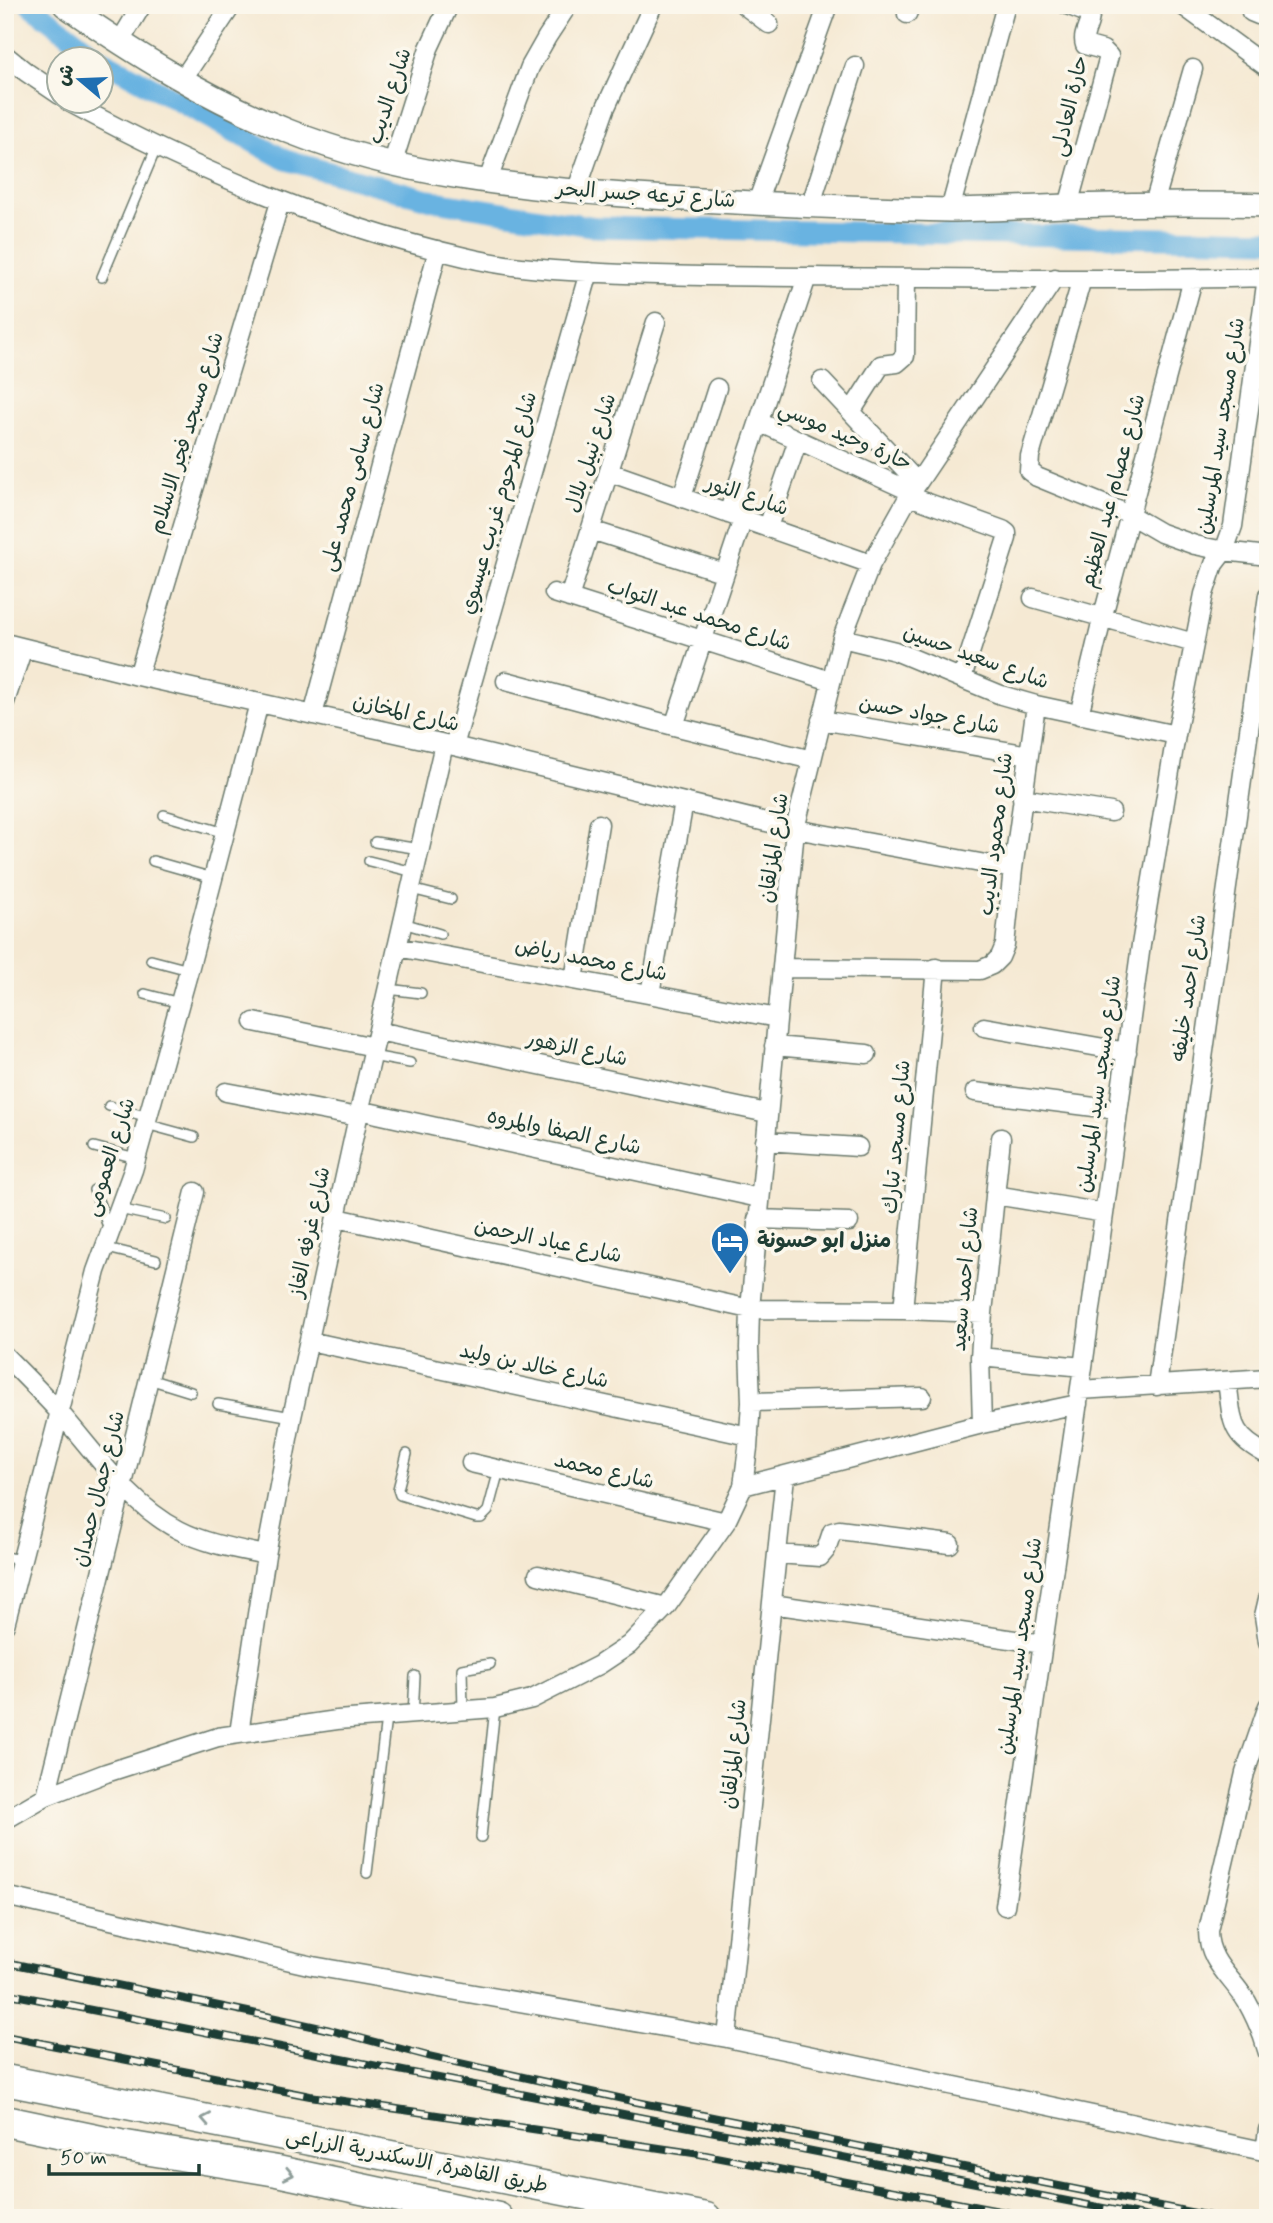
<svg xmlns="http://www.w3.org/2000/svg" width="1273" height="2223" font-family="Mynerve,'Playpen Sans Arabic',sans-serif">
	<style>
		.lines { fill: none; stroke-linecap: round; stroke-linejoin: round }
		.canal { stroke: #69b3e1; stroke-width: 21 }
		.service-casing { stroke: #6a796c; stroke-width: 12 }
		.minor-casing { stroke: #6a796c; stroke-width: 21 }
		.tertiary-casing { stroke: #6a796c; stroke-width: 26 }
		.trunk-casing { stroke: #6a796c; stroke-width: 33 }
		.service { stroke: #fff; stroke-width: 9 }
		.minor { stroke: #fff; stroke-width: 18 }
		.tertiary { stroke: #fff; stroke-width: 23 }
		.trunk { stroke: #fff; stroke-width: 30 }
		.rail-casing { stroke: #1f3d34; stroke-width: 8 }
		.rail { stroke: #fbf7ec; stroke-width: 5; stroke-dasharray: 16; stroke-linecap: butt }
		.oneway { stroke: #8f9e9a }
		.labels { text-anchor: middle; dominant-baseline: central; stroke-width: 7; stroke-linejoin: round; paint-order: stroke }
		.street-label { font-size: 21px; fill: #1f3d34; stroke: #fbf7ec }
		.poi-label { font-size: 21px; font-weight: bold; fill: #1f3d34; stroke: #fbf7ec; text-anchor: start }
	</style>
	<rect width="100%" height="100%" fill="#fbf7ec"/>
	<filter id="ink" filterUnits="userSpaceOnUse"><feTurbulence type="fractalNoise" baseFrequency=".0143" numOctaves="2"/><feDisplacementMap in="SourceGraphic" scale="14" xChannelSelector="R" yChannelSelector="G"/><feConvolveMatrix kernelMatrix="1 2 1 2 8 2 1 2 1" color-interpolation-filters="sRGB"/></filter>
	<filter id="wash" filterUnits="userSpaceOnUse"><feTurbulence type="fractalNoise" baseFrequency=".00686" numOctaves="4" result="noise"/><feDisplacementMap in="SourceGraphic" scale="28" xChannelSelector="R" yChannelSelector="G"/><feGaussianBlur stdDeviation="1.57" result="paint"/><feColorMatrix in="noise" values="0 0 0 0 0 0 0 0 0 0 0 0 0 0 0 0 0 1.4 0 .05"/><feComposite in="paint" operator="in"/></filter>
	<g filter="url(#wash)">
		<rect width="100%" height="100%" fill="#f5e9d3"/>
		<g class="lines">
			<path class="canal" d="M30 5 99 58 286 160 435 201 596 227 1268 240"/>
		</g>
	</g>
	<g filter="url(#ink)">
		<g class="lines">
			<g class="service-casing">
				<path id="service" d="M102 277 157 146
					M164 815 225 833
					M375 842 420 849
					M153 861 213 878
					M369 861 414 872
					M411 889 451 899
					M403 923 440 934
					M151 960 189 970
					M388 989 421 993
					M145 994 180 1003
					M372 1056 410 1063
					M109 1106 148 1117
					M146 1124 194 1137
					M94 1147 136 1158
					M94 1190 109 1229
					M119 1209 166 1219
					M103 1247 156 1260
					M149 1379 191 1392
					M218 1404 292 1417
					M407 1454 398 1489 400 1495 476 1518H481L488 1511 499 1470
					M5 1557 21 1560
					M463 1710 462 1669 490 1664
					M413 1716 415 1676
					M481 1837 495 1708
					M367 1873 386 1718"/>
			</g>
			<g class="minor-casing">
				<path id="minor" d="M744 5 769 24
					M1067 5 1090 14C1091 25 1081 34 1085 45L1103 50 1109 56 1068 206
					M1182 5 1268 68
					M1251 12 1268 19
					M907 14 911 5
					M119 43 142 5
					M5 55 26 72 60 95
					M182 80 232 5
					M69 102C194 170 325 225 465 257 505 267 547 270 587 272 662 277 736 276 810 277 963 278 1115 281 1268 277
					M393 162 429 48 449 5
					M488 180 530 67 547 37 568 5
					M576 192 605 109 653 5
					M757 203 828 5
					M811 204 855 66
					M1154 204 1193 69
					M950 210 1006 5
					M1082 279 1030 456 1029 471 1037 477 1130 515 1161 533 1195 545 1224 551 1268 556
					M822 381 918 483
					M851 412 881 365 897 363 905 356 906 278
					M759 422 912 492
					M609 472 871 564
					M909 496 1003 530 1007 533V538L962 678
					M682 497 717 388
					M728 514 807 277
					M768 527 798 440
					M591 530 725 573
					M554 593 831 681
					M569 598 656 322
					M1033 598 1194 643
					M842 638 895 651 1001 695 1036 705 1176 735
					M5 643 138 676 454 746 795 829 1013 869
					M138 676 280 202
					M506 681 674 726 812 760
					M5 702 23 648
					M313 715 438 250
					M1079 715 1102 619 1193 279
					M821 720 1029 755
					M674 726 743 519
					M454 746 589 272
					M1022 798 1111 812
					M397 947 777 1018
					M782 968 980 970 992 965 1000 957 1005 945 1013 869 1036 705
					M574 980 599 824
					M650 994 684 802
					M254 1022 374 1047
					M984 1027 1127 1052
					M378 1031 767 1113
					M774 1046 867 1054
					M226 1092 358 1117
					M975 1092 1118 1110
					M359 1110 759 1198
					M765 1141 858 1147
					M995 1195 1104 1213
					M337 1218 750 1309 903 1310 983 1313
					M757 1219 849 1222
					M903 1310 936 968
					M309 1341 749 1436
					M5 1356C24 1375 43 1394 61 1414 96 1454 130 1505 179 1530 206 1544 237 1549 266 1555
					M980 1357 1083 1367
					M1227 1381C1233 1421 1228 1435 1268 1455
					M1157 1386 1268 595
					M1080 1390 1268 1378
					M751 1402 922 1397
					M982 1424 980 1357 983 1313 1001 1138
					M471 1463 726 1522
					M743 1486 982 1424 1078 1404
					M777 1554 820 1557 826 1550 832 1532 839 1530 950 1544
					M538 1575 666 1607
					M1268 1599 1264 1616 1268 1642
					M772 1604 1043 1644
					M5 1625 96 1271 133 1170 189 970 259 703
					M1268 1706 1245 1773 1208 1931C1208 1962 1232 1977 1247 2002 1256 2018 1263 2035 1268 2053
					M239 1733 266 1555 292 1417 358 1117 444 744
					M46 1796 195 1192
					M5 1820 46 1796 106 1773 218 1737 337 1720 495 1708 532 1699 599 1665 629 1645 666 1607 726 1522 743 1486 748 1448 751 1402 749 1348 750 1309 795 829 842 638 871 564 909 496 1055 278
					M5 1896 313 1966 727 2038 1268 2152
					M1005 1906 1083 1367 1141 945 1176 735 1204 594 1214 564 1224 551 1233 526 1267 277
					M727 2038 785 1476
					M1265 2152 1268 2130"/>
			</g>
			<g class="tertiary-casing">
				<path id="tertiary" d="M65 5C135 54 208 99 288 131 397 175 520 188 637 196 740 203 845 208 949 210 989 210 1028 207 1068 206 1134 204 1201 203 1268 205"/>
			</g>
			<g class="trunk-casing">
				<path id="trunk" d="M5 2080 706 2218
					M5 2121 120 2145 277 2171 498 2218"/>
			</g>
			<use href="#service" class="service"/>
			<use href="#minor" class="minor"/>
			<use href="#tertiary" class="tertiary"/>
			<use href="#trunk" class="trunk"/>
			<g class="rail-casing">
				<path id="rail" d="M5 1962 248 2012 330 2030 428 2056 632 2101 1220 2218
					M5 1993 1154 2218
					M5 2036 310 2096 700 2154 1036 2218"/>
			</g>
			<use href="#rail" class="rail"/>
		</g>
		<defs><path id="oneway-chevron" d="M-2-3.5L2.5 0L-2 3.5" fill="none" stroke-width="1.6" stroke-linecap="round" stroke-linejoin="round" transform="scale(1.75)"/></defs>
		<g class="oneway">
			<use href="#oneway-chevron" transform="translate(206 2119) rotate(-169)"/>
			<use href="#oneway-chevron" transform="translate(289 2174) rotate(12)"/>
		</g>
	</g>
	<defs>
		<g id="hotel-pin" transform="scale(2.0125)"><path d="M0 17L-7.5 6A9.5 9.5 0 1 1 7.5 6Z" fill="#1f6fb2" stroke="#fbf7ec"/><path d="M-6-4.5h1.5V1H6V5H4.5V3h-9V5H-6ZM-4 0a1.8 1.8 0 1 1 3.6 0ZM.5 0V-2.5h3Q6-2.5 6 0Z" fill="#fff"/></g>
	</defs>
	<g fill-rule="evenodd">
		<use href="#hotel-pin" x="730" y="1241"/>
	</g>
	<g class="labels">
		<g class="street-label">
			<text transform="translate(390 96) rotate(-72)">شارع الديب</text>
			<text transform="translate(1070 106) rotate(-77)">حارة العادلى</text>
			<text transform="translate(646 195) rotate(4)">شارع ترعه جسر البحر</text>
			<text transform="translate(1221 426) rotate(-81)">شارع مسجد سيد المرسلين</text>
			<text transform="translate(187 433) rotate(-73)">شارع مسجد فجر الاسلام</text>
			<text transform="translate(845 436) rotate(24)">حارة وحيد موسي</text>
			<text transform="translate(591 453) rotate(-72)">شارع نبيل بلال</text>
			<text transform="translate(353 477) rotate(-75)">شارع سامى محمد على</text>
			<text transform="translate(1113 491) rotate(-75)">شارع عصام عبد العظيم</text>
			<text transform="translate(747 496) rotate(19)">شارع النور</text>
			<text transform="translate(499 503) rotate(-74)">شارع المرحوم غريب عيسوي</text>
			<text transform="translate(699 615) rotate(18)">شارع محمد عبد التواب</text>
			<text transform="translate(976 657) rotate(20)">شارع سعيد حسين</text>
			<text transform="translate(406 713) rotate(13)">شارع المخازن</text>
			<text transform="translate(929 715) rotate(10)">شارع جواد حسن</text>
			<text transform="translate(996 834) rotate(-83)">شارع محمود الديب</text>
			<text transform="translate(774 848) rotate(-82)">شارع المزلقان</text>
			<text transform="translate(591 960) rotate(11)">شارع محمد رياض</text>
			<text transform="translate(1189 988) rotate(-82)">شارع احمد خليفه</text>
			<text transform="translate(577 1049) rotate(12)">شارع الزهور</text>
			<text transform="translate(1099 1084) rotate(-82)">شارع مسجد سيد المرسلين</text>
			<text transform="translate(564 1132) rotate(12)">شارع الصفا والمروه</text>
			<text transform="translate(897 1137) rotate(-85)">شارع مسجد تبارك</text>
			<text transform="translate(110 1157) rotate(-72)">شارع العمومى</text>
			<text transform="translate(310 1232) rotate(-78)">شارع غرفه الغاز</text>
			<text transform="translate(548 1241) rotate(12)">شارع عباد الرحمن</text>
			<text transform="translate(965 1279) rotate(-85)">شارع احمد سعيد</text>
			<text transform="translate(534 1366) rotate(12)">شارع خالد بن وليد</text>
			<text transform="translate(604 1471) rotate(13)">شارع محمد</text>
			<text transform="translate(99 1489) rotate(-76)">شارع جمال حمدان</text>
			<text transform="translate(1020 1646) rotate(-82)">شارع مسجد سيد المرسلين</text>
			<text transform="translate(734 1754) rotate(-84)">شارع المزلقان</text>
			<text transform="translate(417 2161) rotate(11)">طريق القاهرة, الاسكندرية الزراعى</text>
		</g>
		<g class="poi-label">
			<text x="757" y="1241">منزل ابو حسونة</text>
		</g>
	</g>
	<rect width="1273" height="2223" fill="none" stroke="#fbf7ec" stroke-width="28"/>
	<g transform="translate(80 80) rotate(289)"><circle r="33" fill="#fbf7ec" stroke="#a3ada2" stroke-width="2"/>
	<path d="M0-5L12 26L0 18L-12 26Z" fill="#1f6fb2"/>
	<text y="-10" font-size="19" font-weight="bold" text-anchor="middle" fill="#1f3d34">ش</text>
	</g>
	<path d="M49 2164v10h150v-10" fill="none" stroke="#1f3d34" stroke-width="3.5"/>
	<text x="60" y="2164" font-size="21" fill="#1f3d34" stroke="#fbf7ec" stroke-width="5" paint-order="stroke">50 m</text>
</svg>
